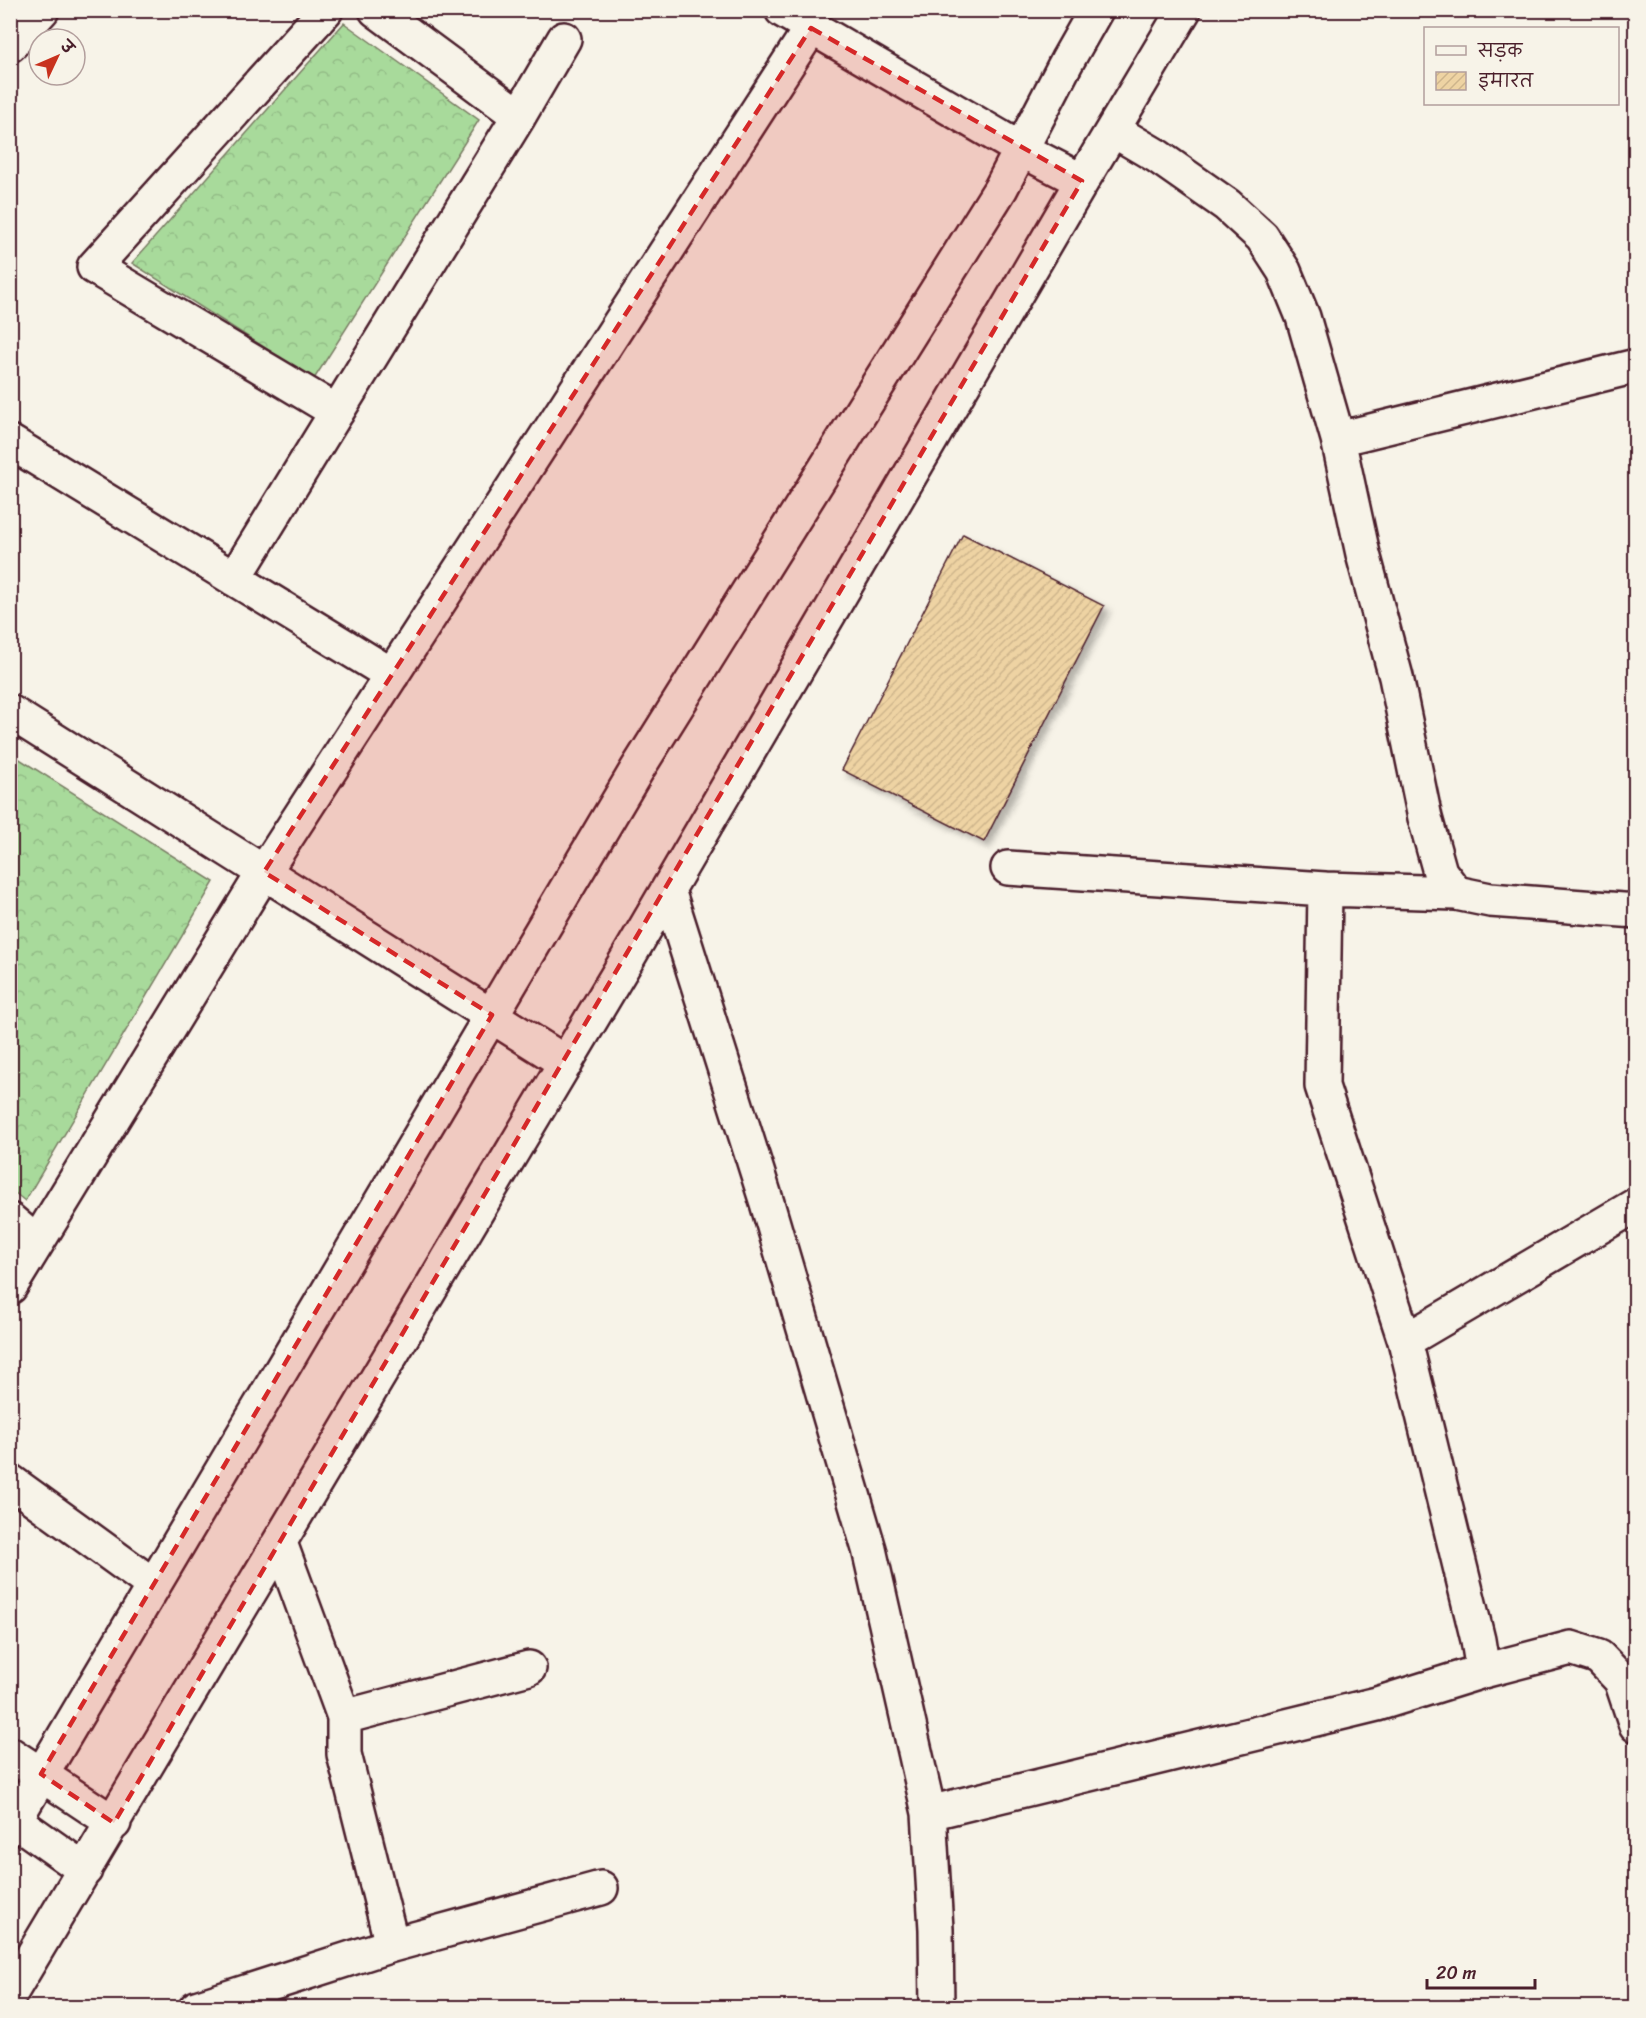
<svg xmlns="http://www.w3.org/2000/svg" width="1646" height="2018" font-family="Sriracha,'Playpen Sans Deva',sans-serif">
	<style>
		.forest { fill: url(#forest-crowns); stroke: #797c63; stroke-width: 1.5 }
		.building { fill: url(#building-hatch); stroke: #4a1f2b; stroke-width: 1.5; filter: url(#shadow) }
		.lines { fill: none; stroke-linecap: round; stroke-linejoin: round }
		.minor-casing { stroke: #4a1f2b; stroke-width: 38 }
		.minor { stroke: #f7f3e8; stroke-width: 33 }
		.marked { fill: #d62828; fill-opacity: 0.2; stroke: #d62828; stroke-width: 4.5; stroke-dasharray: 12 8; stroke-linejoin: round }
	</style>
	<defs>
		<pattern id="forest-crowns" width="20" height="18" patternUnits="userSpaceOnUse" patternTransform="scale(1.5)"><rect width="20" height="18" fill="#a8da9b"/><path d="M2 6a3 3 0 1 1 6 0M12 15a3 3 0 1 1 6 0" fill="none" stroke="#92bb86"/></pattern>
		<pattern id="building-hatch" width="6" height="6" patternUnits="userSpaceOnUse" patternTransform="scale(1.5)"><rect width="6" height="6" fill="#eed3a3"/><path d="M-1 1l2-2M0 6l6-6M5 7l2-2" fill="none" stroke="#ceb58c"/></pattern>
		<filter id="shadow"><feDropShadow dx="5.5" dy="5.5" stdDeviation="3" flood-color="#0004"/></filter>
	</defs>
	<rect width="100%" height="100%" fill="#f7f3e8"/>
	<filter id="ink" filterUnits="userSpaceOnUse"><feTurbulence type="fractalNoise" baseFrequency=".0167" numOctaves="2"/><feDisplacementMap in="SourceGraphic" scale="12" xChannelSelector="R" yChannelSelector="G"/><feConvolveMatrix kernelMatrix="1 2 1 2 8 2 1 2 1" color-interpolation-filters="sRGB"/></filter>
	<g filter="url(#ink)">
		<path class="forest" d="M344 23 479 120 314 379 132 263Z
			M10 753 214 882 25 1201 10 1189Z"/>
		<path class="building" d="M963 534 1104 606 984 842 842 770Z"/>
		<g class="lines">
			<g class="minor-casing">
				<path id="minor" d="M326 10 94 267 337 412
					M782 10 1022 150 1082 181
					M10 45 42 10
					M519 116 564 39
					M1113 130 1157 156 1227 205 1262 237 1284 271 1303 317 1338 439 1363 554 1396 677 1425 818 1440 872 1456 893 1490 900 1636 911
					M1338 439 1636 366
					M10 442 392 675
					M234 579 519 116 376 10
					M10 712 566 1063
					M1008 868 1325 889
					M668 890 767 1203 869 1549 929 1813 936 1929 937 2008
					M10 1220 37 1243
					M10 1287 264 872 811 28
					M1405 1341 1636 1205
					M10 1481 153 1585
					M280 1543 344 1717V1754L392 1945
					M1483 1671 1571 1648 1599 1657 1621 1680 1636 1725
					M344 1717 529 1668
					M10 1754 114 1823
					M929 1813 1377 1704 1483 1671 1478 1640 1405 1341 1322 1086 1325 889 1456 893
					M10 1817 85 1870
					M10 1828 638 768 1001 188 1067 61 1096 10
					M10 1994 629 956 1082 181 1184 10
					M196 2008 392 1945 601 1888"/>
			</g>
			<use href="#minor" class="minor"/>
		</g>
	</g>
	<path class="marked" d="M811 28 1082 181 114 1823 41 1774 492 1015 264 872Z"/>
	<rect width="1646" height="2018" fill="none" stroke="#f7f3e8" stroke-width="36"/>
	<rect x="18" y="18" width="1610" height="1982" fill="none" stroke="#4a1f2b" stroke-width="2" filter="url(#ink)"/>
	<rect x="1424" y="27" width="195" height="78" fill="#f7f3e8" stroke="#b29e9c" stroke-width="1.5"/>
	<rect x="1436" y="46" width="30" height="9" fill="#f7f3e8" stroke="#b29e9c" stroke-width="1.5"/>
	<text x="1478" y="57" font-size="18" fill="#4a1f2b">सड़क</text>
	<rect x="1436" y="72" width="30" height="18" fill="url(#building-hatch)" stroke="#b29e9c" stroke-width="1.5"/>
	<text x="1478" y="87" font-size="18" fill="#4a1f2b">इमारत</text>
	<g transform="translate(57 57) rotate(46)"><circle r="28" fill="#f7f3e8" stroke="#b29e9c" stroke-width="1.5"/>
	<path d="M0-4.5L10 22L0 15L-10 22Z" fill="#c8321e"/>
	<text y="-9" font-size="16" font-weight="bold" text-anchor="middle" fill="#4a1f2b">उ</text>
	</g>
	<path d="M1427 1979v9h108v-9" fill="none" stroke="#4a1f2b" stroke-width="3"/>
	<text x="1436" y="1979" font-size="18" fill="#4a1f2b" stroke="#f7f3e8" stroke-width="4.5" paint-order="stroke">20 m</text>
</svg>
